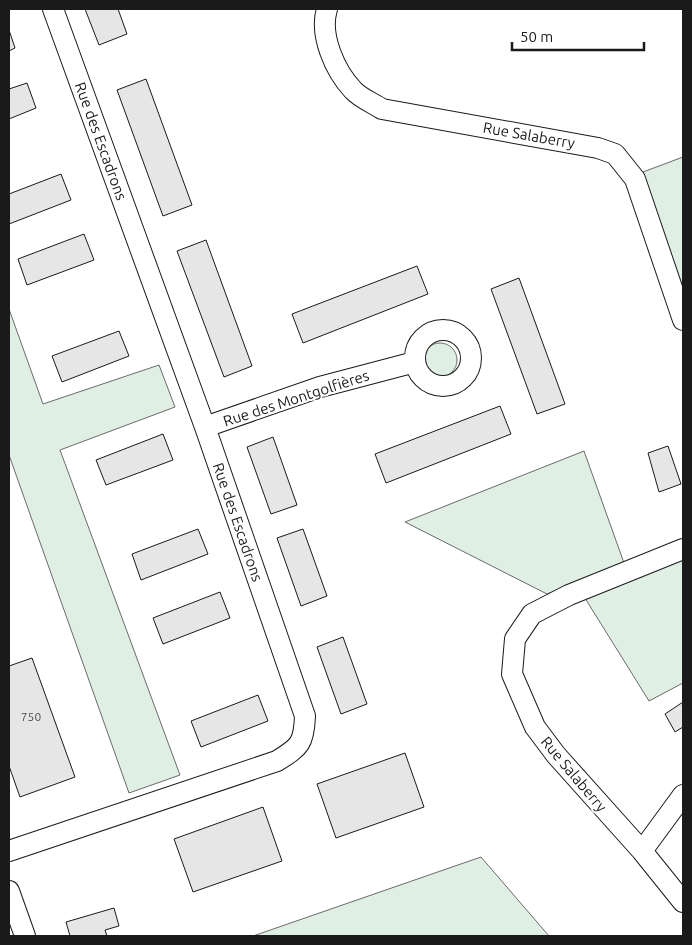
<svg xmlns="http://www.w3.org/2000/svg" width="692" height="945" font-family="Ubuntu,sans-serif">
	<style>
		.green { fill: #e0efe3; stroke: #6a6a6a }
		.building { fill: #e6e6e6; stroke: #1a1a1a }
		.lines { fill: none; stroke-linecap: round; stroke-linejoin: round }
		.minor-casing { stroke: #1a1a1a; stroke-width: 22 }
		.minor { stroke: #fff; stroke-width: 20 }
		.labels { text-anchor: middle; dominant-baseline: central; stroke-width: 4; stroke-linejoin: round; paint-order: stroke }
		.number-label { font-size: 12px; fill: #4d4d4d }
		.street-label { font-size: 15px; fill: #1a1a1a; stroke: #fff }
	</style>
	<rect width="100%" height="100%" fill="#fff"/>
	<path class="green" d="M683 157V292L643 172Z
		M9 309 43 404 159 365 175 407 60 450 180 775 129 793 9 455Z
		M423 360a17 17 0 1 1 34 0a17 17 0 1 1-34 0Z
		M584 451 624 563 547 594 405 522Z
		M683 555V683L649 701 583 595Z
		M481 857 549 936H253Z"/>
	<path class="building" d="M85 9H118L127 34 99 45Z
		M9 30 15 48 9 51Z
		M146 79 192 205 163 216 117 90Z
		M27 83 36 108 9 119V89Z
		M61 174 71 200 9 224V194Z
		M84 234 94 260 27 285 18 259Z
		M206 240 252 366 224 377 177 251Z
		M417 266 428 294 303 343 292 314Z
		M519 278 565 404 537 414 491 289Z
		M119 331 129 356 62 382 52 356Z
		M500 406 511 434 386 483 375 454Z
		M163 434 173 460 106 485 96 460Z
		M273 437 297 505 271 514 247 447Z
		M668 446 681 484 659 492 648 453Z
		M198 529 208 554 141 580 132 554Z
		M303 529 327 596 301 606 277 538Z
		M220 592 230 618 163 644 153 618Z
		M343 637 367 704 341 714 317 647Z
		M32 658 75 777 20 797 9 766V666Z
		M258 695 268 721 201 747 191 721Z
		M683 702V727L675 732 665 714Z
		M405 753 424 807 336 838 317 784Z
		M263 807 282 861 193 892 174 839Z
		M114 908 119 926 105 930 107 936H70L66 922Z"/>
	<g class="lines">
		<g class="minor-casing">
			<path id="minor" d="M327 9C319 35 335 71 353 90 360 98 373 103 382 109L598 148 615 154 635 179 683 320
				M415 358a28 28 0 1 1 56 0a28 28 0 1 1-56 0Z
				M205 427 320 387 415 362
				M683 549 569 595 532 614 515 639 512 674 535 727 556 755 642 851 683 902
				M9 851 277 761C300 747 304 743 305 716L205 427 53 9
				M642 851 683 795
				M9 891 25 936"/>
		</g>
		<use href="#minor" class="minor"/>
	</g>
	<g class="labels">
		<g class="number-label">
			<text x="31" y="716">750</text>
		</g>
		<g class="street-label">
			<text transform="translate(529 135) rotate(10)">Rue Salaberry</text>
			<text transform="translate(101 141) rotate(70)">Rue des Escadrons</text>
			<text transform="translate(296 398) rotate(-18)">Rue des Montgolfières</text>
			<text transform="translate(238 522) rotate(71)">Rue des Escadrons</text>
			<text transform="translate(574 774) rotate(50)">Rue Salaberry</text>
		</g>
	</g>
	<rect width="692" height="945" fill="none" stroke="#1a1a1a" stroke-width="20"/>
	<path d="M512 42v8h132v-8" fill="none" stroke="#1a1a1a" stroke-width="2.5"/>
	<text x="520" y="42" font-size="15" fill="#1a1a1a" stroke="#ffffff" stroke-width="4" paint-order="stroke">50 m</text>
</svg>
